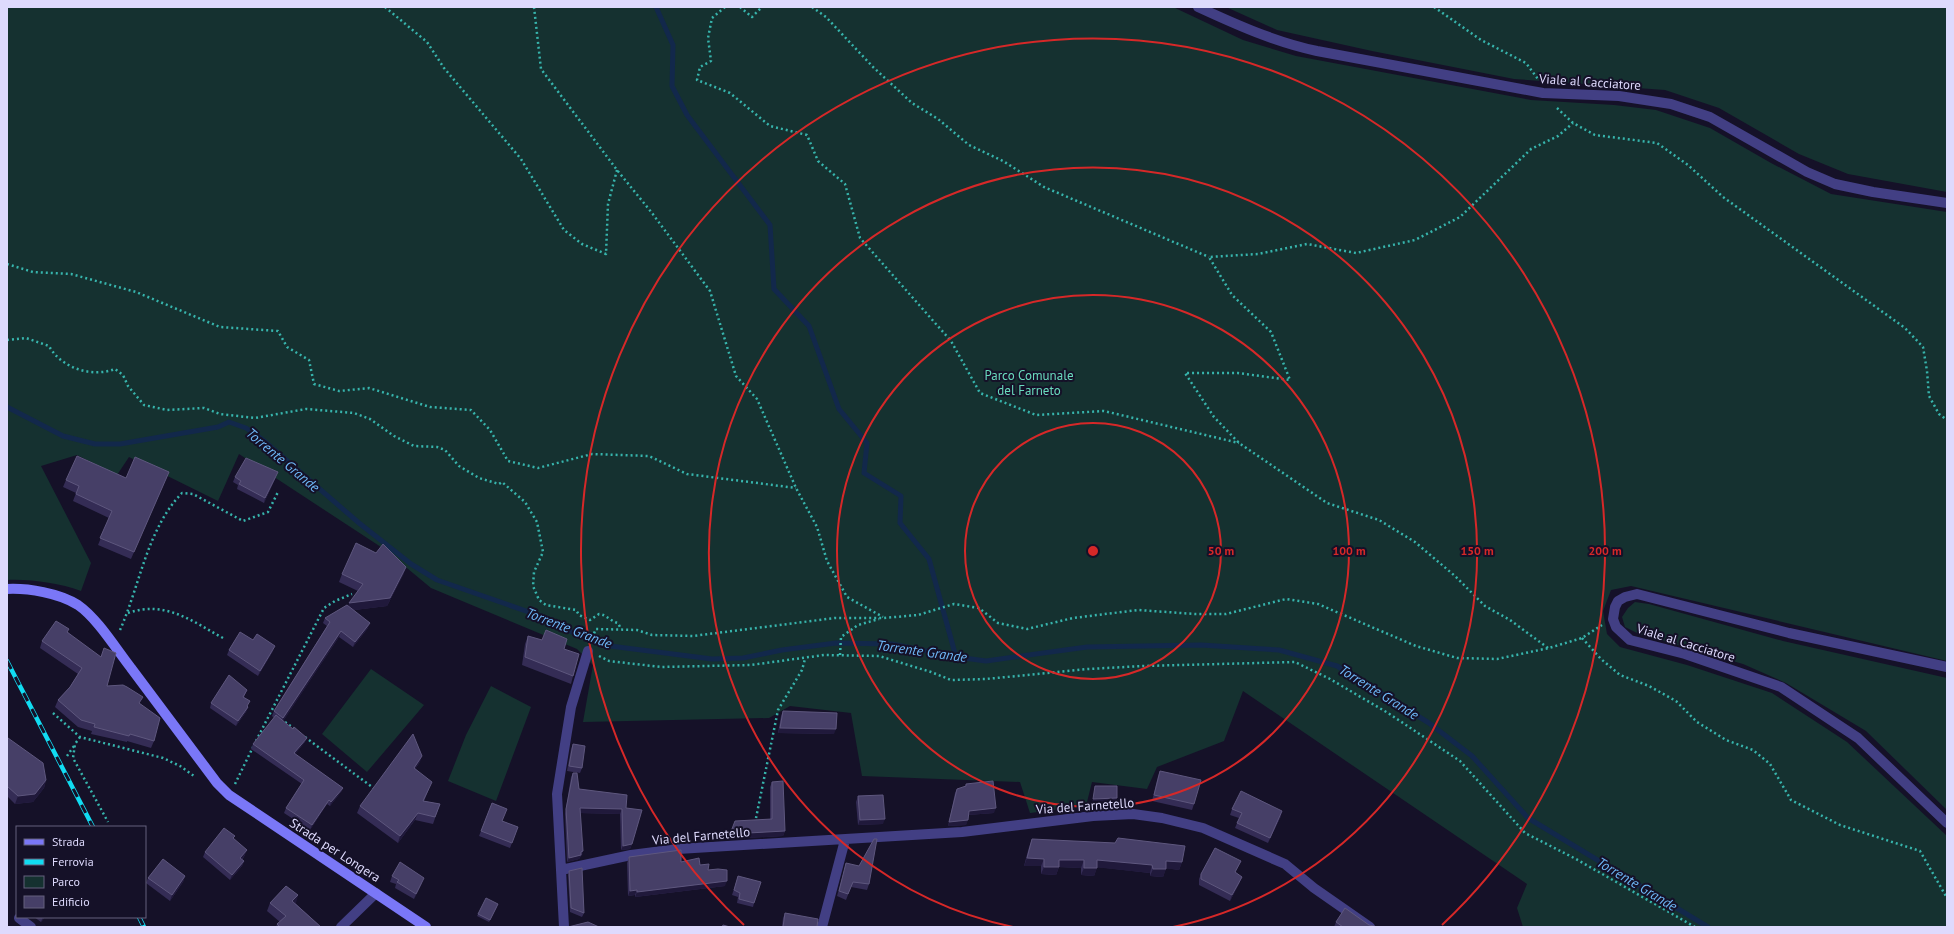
<svg xmlns="http://www.w3.org/2000/svg" width="1954" height="934" font-family="'PT Sans',sans-serif">
	<style>
		.green { fill: #153130 }
		.lines { fill: none; stroke-linecap: round; stroke-linejoin: round }
		.stream { stroke: #12284b; stroke-width: 5 }
		.path { stroke: #37b4ac; stroke-width: 2.5; stroke-dasharray: 2 3; stroke-linecap: butt }
		.street { stroke: #423f84; stroke-width: 10 }
		.secondary { stroke: #7a77f7; stroke-width: 10 }
		.rail-casing { stroke: #11dcf2; stroke-width: 4.5 }
		.rail { stroke: #151128; stroke-width: 3; stroke-dasharray: 9; stroke-linecap: butt }
		.wall { fill: #342c55 }
		.shaded-wall { fill: #20193b }
		.building { fill: #463f67; stroke: #5e577e }
		.ring { fill: none; stroke: #d62828; stroke-width: 2 }
		.labels { text-anchor: middle; dominant-baseline: central; stroke-width: 4; stroke-linejoin: round; paint-order: stroke }
		.street-label { font-size: 13px; fill: #dedafd; stroke: #151128 }
		.park-label { font-size: 13px; fill: #69dabd; stroke: #151128 }
		.water-label { font-size: 14px; font-style: italic; fill: #6eb8f7; stroke: #151128 }
		.centre { fill: #d62828; stroke: #151128; stroke-width: 2 }
		.ring-label { font-size: 12px; text-anchor: middle; font-weight: bold; fill: #d62828; stroke: #151128; stroke-width: 4; stroke-linejoin: round; paint-order: stroke }
	</style>
	<rect width="100%" height="100%" fill="#151128"/>
	<path class="green" d="M7 7H1173L1243 40 1296 56 1531 100 1614 105 1656 110 1710 128 1771 163 1831 194 1947 212V661L1631 586 1611 590 1603 611 1607 634 1620 647 1687 665 1772 693 1847 742 1947 836V927H1523L1517 908 1527 884 1243 691 1224 741 1157 767 1147 789 1092 782 1086 806 1030 813 1020 782 862 776 851 713 790 706 769 718 583 722 593 665 577 649 431 588 384 549 239 454 218 501 129 457 117 475 77 455 41 466 91 563 81 591C58 583 32 579 7 580Z
		M1226 7H1947V192L1848 174 1799 154 1719 108 1665 90 1514 79 1372 51 1277 30Z
		M1635 602 1649 604 1783 641 1947 678V810L1866 731 1786 683 1743 664 1639 634 1625 627 1622 617 1628 608Z
		M371 669 424 705 367 772 322 734Z
		M491 686 531 707 496 801 448 781 466 735Z"/>
	<g class="lines">
		<path class="stream" d="M656 7 673 45 672 86 687 115 770 225 774 289 809 326 839 409 867 443 864 473 901 496 900 523 929 559 956 657
			M7 407 63 436 95 444H120L218 427 229 422 246 428 263 440 359 523 411 564 437 580 546 618 572 632 610 646 712 659 743 658 782 650 836 643 892 644 956 657 986 661 1087 647 1201 645 1279 650 1337 666 1429 723 1472 756 1528 818 1708 927"/>
		<path class="path" d="M385 7 427 42 444 68 521 159 564 230 582 244 606 254 608 204 617 170
			M534 7 541 69 617 170 652 213 710 291 736 376 757 399 796 488 817 527 827 561 847 597 883 617
			M725 7 712 18 708 38 711 61 700 67 697 80 730 93 770 126 807 135 818 161 845 184 860 238 951 341 980 393 1036 415 1104 411 1239 443
			M740 7 752 17 762 7
			M812 7 826 17 873 67 912 103 938 119 969 145 1003 161 1044 187 1209 257
			M1434 7 1481 40 1526 63 1538 79
			M1557 108 1573 123 1595 135 1657 143 1688 165 1723 197 1905 328 1923 347 1927 371 1929 396 1939 414 1947 420
			M7 264 33 272 71 274 136 292 220 327 278 331 287 347 309 360 314 384 339 391 369 388 430 407 471 410 490 430 508 461 538 468 592 454 649 456 687 474 796 488
			M7 340 26 338 49 346C61 368 92 378 115 369L123 375 128 386 144 405 167 410 204 408 220 414 255 418 306 409 354 413 370 419 394 436 414 446 437 447 445 450 459 466 479 478 499 484 502 482 525 502 537 522 543 552 534 572 533 586 539 600 546 605 576 610 579 615 590 620 599 614C607 615 610 621 618 623L621 629
			M128 613C165 600 192 621 223 638
			M120 630C140 585 147 529 182 493L193 494 243 521 268 512 278 492
			M592 638 596 629 637 630 652 635 693 636 835 618H884L918 615 954 604 979 608 998 623 1027 629 1073 618 1138 610 1195 614H1226L1286 599 1318 604 1416 646 1457 658 1497 659 1549 648 1582 638 1602 625
			M1582 638 1601 659 1620 675 1649 686 1676 701 1697 722 1726 740 1753 750 1770 764 1791 800 1840 825 1920 851 1947 898
			M1548 648 1510 620 1485 606 1455 576 1415 542 1379 520 1327 503 1239 443 1214 417 1185 373H1238L1290 380 1271 332 1232 295 1209 257 1258 254 1307 244 1356 253 1415 240 1460 217 1531 149 1558 136 1573 123
			M840 655 841 637 858 625 879 619
			M599 656 609 661 661 667 751 665 824 655 879 656 931 672 951 680 986 679 1088 669 1143 666 1295 662 1330 679 1388 713 1460 761 1525 833 1576 859 1695 927
			M53 713 80 737 163 758 180 766 194 776
			M281 719 296 730
			M80 737 75 744 73 758 108 822
			M305 737 376 790
			M256 741 324 608 335 601 352 594
			M67 756 74 746
			M235 784 253 747
			M755 823 778 710 802 670 805 659"/>
		<path class="street" d="M1198 7C1237 25 1275 42 1317 51L1543 93 1619 96 1671 104 1710 117 1807 172 1835 184 1873 192 1947 203
			M1947 667 1789 633 1637 594 1625 597 1618 601 1615 607 1613 619 1616 627 1630 640 1685 654 1781 687 1858 738 1947 823
			M561 870 631 855 678 849 962 832 1093 816 1133 814 1162 818 1203 828 1285 864 1314 888 1370 927
			M19 918 31 927
			M341 927 376 893
			M564 927 557 794 571 707 588 651
			M822 927 845 840"/>
		<path class="secondary" d="M7 589C28 588 59 593 78 605 98 619 116 649 131 668 160 707 189 745 217 783L229 795 426 927"/>
		<g class="rail-casing">
			<path id="rail" d="M7 661 93 827
				M139 917 144 927"/>
		</g>
		<use href="#rail" class="rail"/>
	</g>
	<path class="wall" d="M169 472 131 559 98 545 109 518 73 501 76 493 63 487 66 480 126 478Z
		M235 477H276L264 503 237 489 238 485 233 482Z
		M376 553 406 567 403 575 387 606 354 610 368 628 353 647 339 637 283 721 305 742 295 754 343 788 341 792 330 806 327 804 310 830 284 813 286 808 302 784 251 749 253 744 274 718 272 716 274 711 327 626 323 623 325 618 349 606V603L358 591 339 582 342 574Z
		M68 632 107 686 140 704 154 741 151 748 127 741V742L91 734 92 731 78 727 55 707 58 700 70 687 78 674 40 648 42 641Z
		M528 636 564 649 573 676 571 684 522 665 525 644Z
		M253 640 273 651 258 676 227 655 229 650Z
		M247 690 244 697 248 707 246 712 236 726 210 708 211 703Z
		M783 711 834 734 778 733 781 716Z
		M7 739 46 780 44 788 33 802 15 804 7 796Z
		M573 744 582 768 580 773 567 771 571 749Z
		M420 762 415 769 429 789 424 801 440 804 433 824 415 820 398 843 357 813 360 806Z
		M1160 771 1194 804 1192 810 1152 801 1158 776Z
		M573 773 579 789 626 808 632 844 630 849 621 850 620 814 580 813 582 856H581L579 859 567 862 565 814 571 777Z
		M772 782 785 831 783 836 728 839 770 819V787Z
		M966 784 994 813 968 815 966 825 948 826 955 793 957 789 965 787Z
		M858 796 883 824 858 825 856 802Z
		M492 803 502 821 518 827 510 848 479 836Z
		M1232 809 1281 816 1268 843 1235 828 1239 818 1230 815Z
		M234 839 245 855 242 860 244 861 242 866 230 880 203 857 205 852Z
		M1032 839 1182 862 1179 870 1166 868 1163 877 1150 876V873L1097 867 1094 876 1081 875V868L1059 867 1056 875 1041 874V866H1024L1029 847Z
		M629 857 681 862 700 865 708 870 725 886 635 897V895L628 896 627 863Z
		M1241 861 1235 873 1240 882 1230 901 1199 885V879L1201 874Z
		M846 863 869 884 867 890 851 887 846 900 837 896Z
		M569 871 584 913 582 917 570 912 568 875Z
		M185 876 183 882 170 901 146 883 148 878Z
		M392 876 422 883 414 899 395 888 396 884 390 882Z
		M738 876 754 903 753 907 737 903 738 897 732 895Z
		M298 895 295 903 321 927H276L277 924 280 922 267 911 270 903Z
		M497 907 489 922 477 916 478 914Z
		M785 913 817 927H782L783 918Z
		M34 917H45L41 922Z
		M1336 922 1369 925 1376 927H1334Z"/>
	<path class="shaded-wall" d="M278 472 276 477 264 503 265 498Z
		M406 567 403 575 387 606 347 611 349 603Z
		M370 623 368 628 353 647 355 642Z
		M341 631 339 637 282 723 283 718Z
		M275 646 273 651 258 676 260 671Z
		M248 707 246 712 236 726 238 721Z
		M780 728 836 729 834 734 778 733Z
		M307 738 305 742 292 758 294 753Z
		M422 756 420 762 411 775 414 768Z
		M46 780 44 788 33 802 15 804 18 796Z
		M343 788 341 792 330 806 331 802Z
		M1117 798 1116 801 1092 802 1093 799Z
		M329 800 327 804 310 830 312 825Z
		M580 808 622 809 620 814 578 813Z
		M996 808 994 813 967 815 969 811Z
		M1282 811 1281 816 1268 843 1270 838Z
		M418 813 415 820 398 843 400 836Z
		M885 819 883 824 858 825 860 820Z
		M968 820 966 825 948 826 949 822Z
		M785 831 783 836 728 839 730 834Z
		M632 844 630 849 621 850 623 846Z
		M247 850 245 855 238 864 240 858Z
		M583 851 582 856H581L579 859 567 862 569 858Z
		M1027 858 1044 859 1041 866H1024Z
		M1059 860H1084L1081 868 1057 867Z
		M1097 860 1152 865 1150 873 1094 867Z
		M244 861 242 866 230 880 232 875Z
		M1166 861 1182 862 1179 870 1163 868Z
		M1044 867H1059L1056 875 1041 874Z
		M1084 868H1097L1094 876 1081 875Z
		M1153 869H1166L1163 877 1150 876Z
		M185 876 183 882 170 901 172 895Z
		M1242 877 1240 882 1230 901 1232 895Z
		M424 878 422 883 414 899 416 894Z
		M727 881 725 886 635 897 637 892Z
		M637 890 635 895 628 896 630 891Z
		M298 895 296 903 290 909 292 901Z
		M43 917H45L41 922Z"/>
	<path class="building" d="M77 456 126 478 135 457 169 472 134 552 100 538 112 511 76 494 79 486 66 480Z
		M246 458 278 472 265 498 239 484 241 481 235 477Z
		M356 543 376 553 383 544 406 567 390 598 349 603 363 584 342 574Z
		M347 605 370 623 355 642 341 631 283 718 274 711 330 622 325 618Z
		M56 621 69 629 67 632 101 657 104 648 116 653 107 686 123 685 127 687 143 697 139 703 160 718 154 741 130 734 129 736 94 727 95 724 81 720 58 700 70 687 82 668 42 641Z
		M546 630 567 639 564 649 579 654 573 676 525 657 528 636 542 640Z
		M240 632 253 640 257 634 275 646 260 671 229 650Z
		M229 675 247 690 243 697 250 701 247 706 248 707 238 721 211 703Z
		M783 711 837 713 836 729 780 728Z
		M276 715 293 729 294 727 307 738 294 753 343 788 331 802 329 800 312 825 286 808 304 780 253 744Z
		M413 734 422 756 414 768 432 782 423 801 440 804 435 817 418 813 400 836 360 806Z
		M8 738 43 763 46 780 35 794 18 796 7 786V739Z
		M573 744 585 746 582 768 569 766Z
		M1160 771 1201 780 1194 804 1154 795Z
		M573 773H577L579 789 627 795 626 808 642 810 632 844 623 846 622 809 580 808 583 851 581 852V855L569 858 566 809Z
		M783 781 785 831 730 834 735 821 772 819V782Z
		M993 781 996 808 969 811 968 820 949 822 957 789 966 786V784Z
		M1095 786H1117V798L1093 799Z
		M1241 791 1282 811 1270 838 1237 823 1242 813 1232 809Z
		M883 795 885 819 860 820 858 796Z
		M492 803 507 809 502 821 518 827 512 843 481 831Z
		M224 828 235 836 233 838 247 850 240 858 244 861 232 875 205 852Z
		M1118 838 1185 846 1182 862 1166 861V869H1153L1152 865 1097 860V868H1084V860H1059V867H1044V859L1027 858 1032 839 1115 843Z
		M874 839H877L869 884 853 882 848 894 839 891 846 863 859 866Z
		M1215 848 1241 861 1235 872 1242 877 1232 895 1201 879V874Z
		M681 850V862L699 858 700 865 709 864 708 870 718 869 727 870V881L637 892V890L630 891 629 857Z
		M163 859 185 876 172 895 148 878Z
		M400 862 424 878 416 894 397 882 399 880 392 876Z
		M582 868 584 913 571 908 569 871Z
		M738 876 761 882 754 903 739 899 740 893 734 890Z
		M286 886 298 895 292 901 321 927H280L277 924 286 916 270 903Z
		M486 898 498 904 490 920 478 914Z
		M1345 908 1369 925 1374 926 1376 927H1343L1336 922Z
		M785 913 818 919 817 927H783Z
		M588 922 599 927H568Z
		M723 925 730 927H722Z"/>
	<g class="ring">
		<circle cx="1093" cy="551" r="128"/>
		<circle cx="1093" cy="551" r="256"/>
		<path d="M1013 927A384 384 0 1 1 1173 927"/>
		<path d="M744 925A512 512 0 1 1 1442 925"/>
	</g>
	<g class="labels">
		<g class="street-label">
			<text transform="translate(1590 82) rotate(4)">Viale al Cacciatore</text>
			<text transform="translate(1686 643) rotate(17)">Viale al Cacciatore</text>
			<text transform="translate(1085 806) rotate(-4)">Via del Farnetello</text>
			<text transform="translate(701 836) rotate(-5)">Via del Farnetello</text>
			<text transform="translate(335 850) rotate(33)">Strada per Longera</text>
		</g>
		<g class="park-label">
			<text x="1029" y="375">Parco Comunale<tspan x="1029" dy="15">del Farneto</tspan></text>
		</g>
		<g class="water-label">
			<text transform="translate(283 460) rotate(40)">Torrente Grande</text>
			<text transform="translate(569 628) rotate(21)">Torrente Grande</text>
			<text transform="translate(922 651) rotate(8)">Torrente Grande</text>
			<text transform="translate(1379 692) rotate(32)">Torrente Grande</text>
			<text transform="translate(1637 884) rotate(31)">Torrente Grande</text>
		</g>
	</g>
	<circle cx="1093" cy="551" r="6" class="centre"/>
	<g class="ring-label">
		<text x="1221" y="555">50 m</text>
		<text x="1349" y="555">100 m</text>
		<text x="1477" y="555">150 m</text>
		<text x="1605" y="555">200 m</text>
	</g>
	<rect width="1954" height="934" fill="none" stroke="#dedafd" stroke-width="16"/>
	<rect x="16" y="826" width="130" height="92" fill="#151128" stroke="#65617d"/>
	<rect x="24" y="839" width="20" height="6" fill="#7a77f7" stroke="#65617d"/>
	<text x="52" y="846" font-size="12" fill="#dedafd">Strada</text>
	<rect x="24" y="859" width="20" height="6" fill="#11dcf2" stroke="#65617d"/>
	<text x="52" y="866" font-size="12" fill="#dedafd">Ferrovia</text>
	<rect x="24" y="876" width="20" height="12" fill="#153130" stroke="#65617d"/>
	<text x="52" y="886" font-size="12" fill="#dedafd">Parco</text>
	<rect x="24" y="896" width="20" height="12" fill="#463f67" stroke="#65617d"/>
	<text x="52" y="906" font-size="12" fill="#dedafd">Edificio</text>
</svg>
